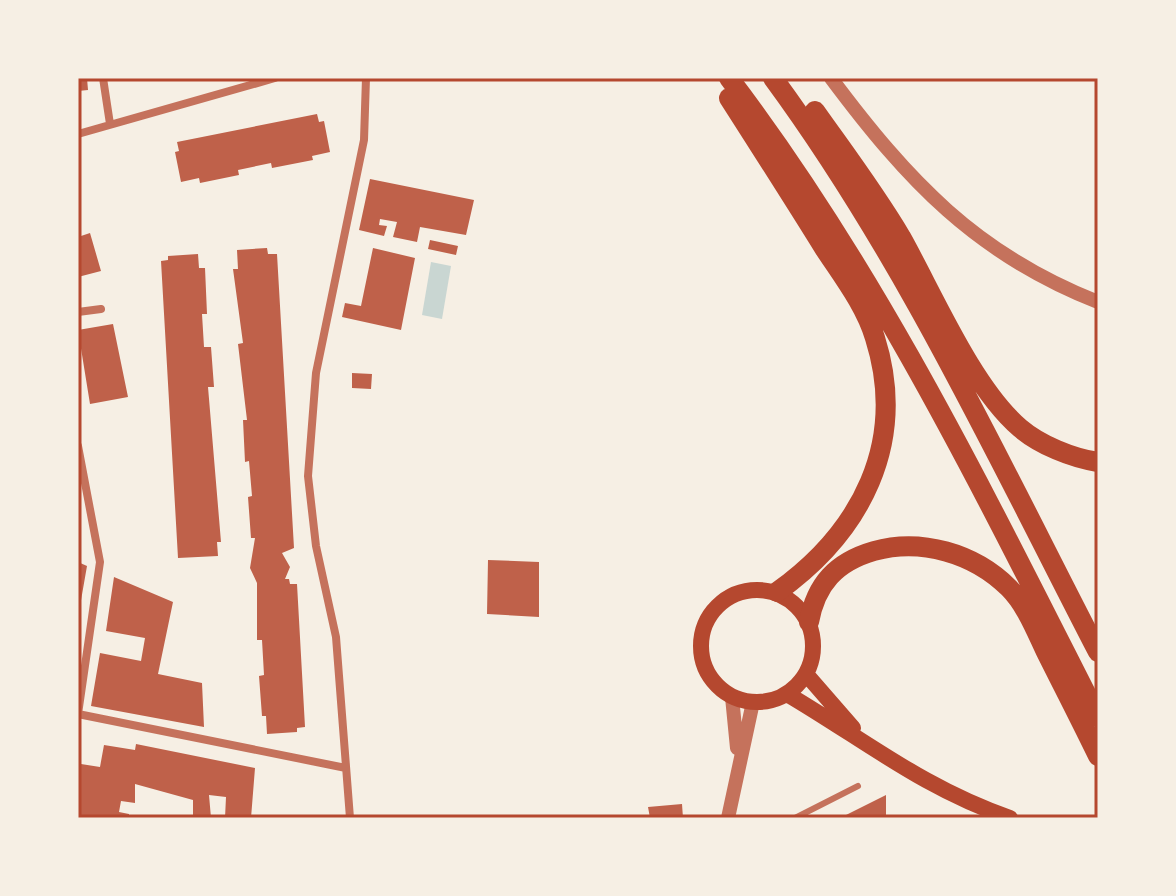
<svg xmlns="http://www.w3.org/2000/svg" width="1176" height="896" font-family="'Space Grotesk',sans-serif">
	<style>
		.water { fill: #c9d6d2 }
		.building { fill: #bf614a }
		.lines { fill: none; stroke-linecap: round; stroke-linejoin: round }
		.service { stroke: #c5725c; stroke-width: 6 }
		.minor { stroke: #c5725c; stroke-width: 8 }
		.tertiary { stroke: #c5725c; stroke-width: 14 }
		.secondary { stroke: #b5482f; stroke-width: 16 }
		.primary { stroke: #b5482f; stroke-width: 20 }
		.neatline { fill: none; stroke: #b5482f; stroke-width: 3 }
	</style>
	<rect width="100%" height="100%" fill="#f6efe4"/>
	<path class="water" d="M431 262 451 266 442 319 422 315Z"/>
	<path class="building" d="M78 78H87L88 90 78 91Z
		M317 114 319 122 324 121 330 152 312 156 313 160 272 168 271 163 238 170 239 175 200 183 199 178 181 182 175 152 179 151 177 142Z
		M370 179 474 200 466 235 420 227 417 242 393 237 397 222 380 219 379 225 387 226 384 236 359 230Z
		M90 233 101 271 78 277V237Z
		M430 240 458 246 456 255 428 249Z
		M267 248 268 254H277L294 548 282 553 290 567 285 579H289L290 584H297L305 727 297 728V732L267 734 266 716H262L259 676 264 675 262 640H257V583L250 568 255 538H251L248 497 252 496 249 461 245 462 243 420H247L238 344 243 343 233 269H238L237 250Z
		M373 248 415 258 401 330 342 317 345 303 361 306Z
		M198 254 199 268H205L207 314H202L204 347H211L214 387H208L221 542H217L218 556 178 558 161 261 168 260V256Z
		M113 324 128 397 90 404 78 330Z
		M352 373 372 374 371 389 352 388Z
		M488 560 539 562V617L487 614Z
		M78 562 87 566 80 606H78Z
		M114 577 173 602 158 674 202 683 204 727 91 706 100 653 141 661 145 638 106 631Z
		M136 744 255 768 251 818H225L226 797 209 795 211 818H193V800L135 784V803L121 801 119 812 129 814V818H78L81 764 100 767 104 745 135 750Z
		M886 795V818H840Z
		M682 804 683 818H650L648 807Z"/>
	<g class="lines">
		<path class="service" d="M795 818 858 786"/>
		<path class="minor" d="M103 78 110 124
			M78 134 275 78
			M78 312 101 309
			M78 446 100 562 78 714
			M78 714 346 768
			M350 818 336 637 316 546 308 476 316 373 364 140 366 78"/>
		<path class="tertiary" d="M831 78C908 181 976 254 1098 302
			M732 697 737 748
			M728 818 753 702"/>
		<path class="secondary" d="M701 646a56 56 0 1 1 112 0a56 56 0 1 1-112 0Z
			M806 674 853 728
			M787 694C865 740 923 788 1010 818"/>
		<path class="primary" d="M729 78C879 275 986 497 1098 717
			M773 78C904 256 997 457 1098 652
			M729 98C761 148 793 198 824 248 843 277 865 305 875 338 908 443 861 532 777 592
			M815 111C844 152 875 193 901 237 933 294 972 387 1020 428 1040 445 1072 458 1098 462
			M809 622C816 584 836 562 874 551 921 538 974 553 1009 588 1026 605 1036 631 1046 652 1063 686 1081 721 1098 756"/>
	</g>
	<rect width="1176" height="896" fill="none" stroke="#f6efe4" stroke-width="160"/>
	<rect x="80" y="80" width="1016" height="736" class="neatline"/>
</svg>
